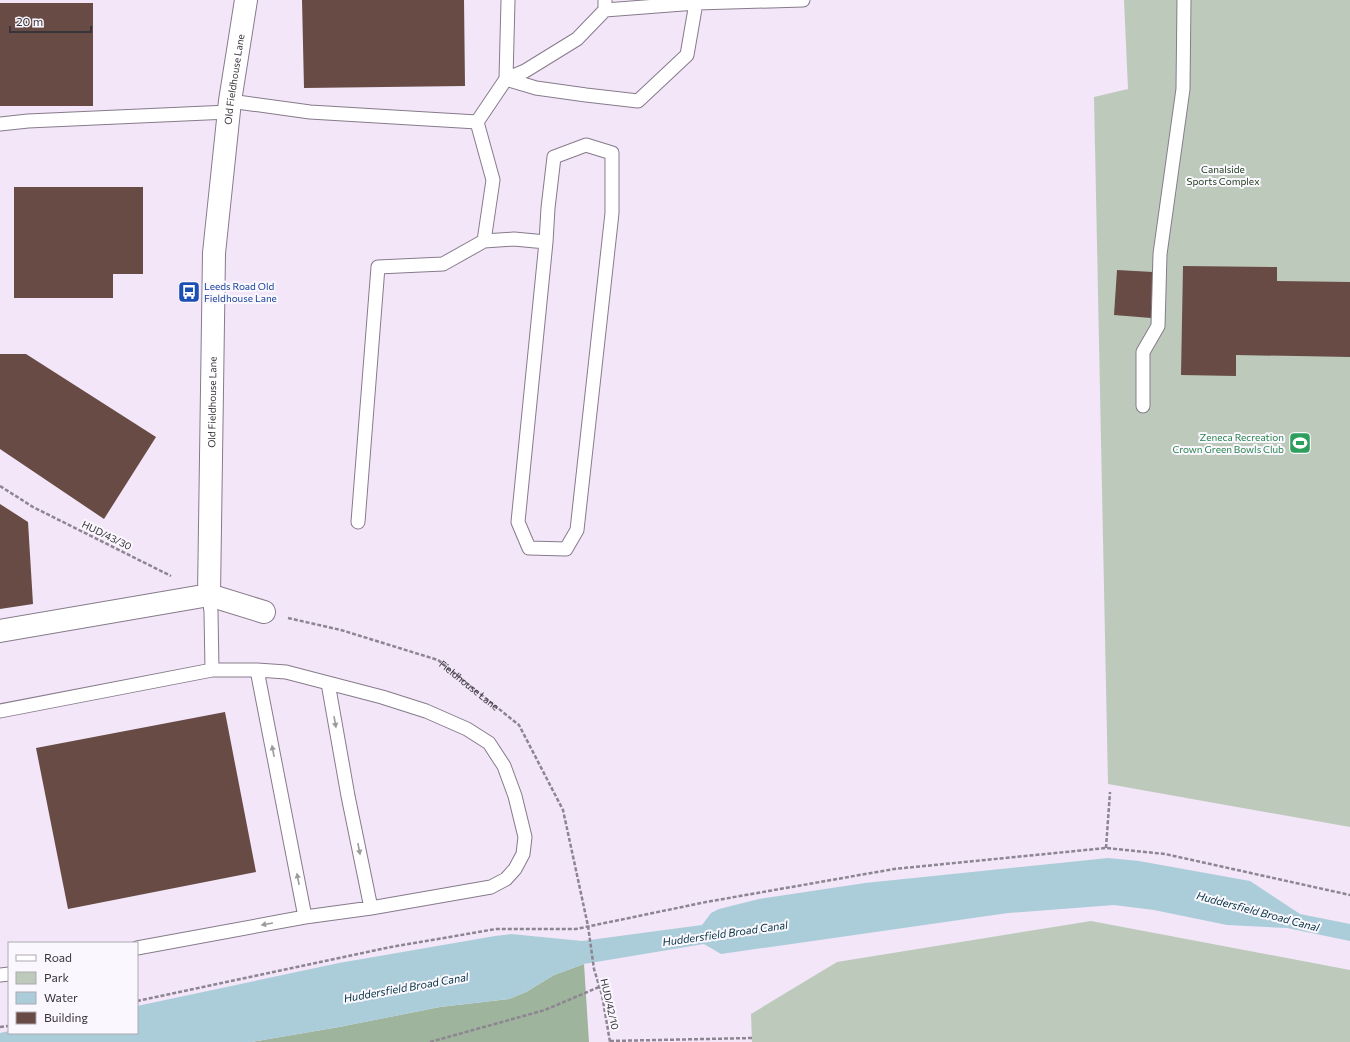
<svg xmlns="http://www.w3.org/2000/svg" width="1350" height="1042" font-family="Commissioner,sans-serif">
	<style>
		.green { fill: #bdcabb }
		.forest { fill: #9fb49c }
		.water { fill: #aacdd9 }
		.building { fill: #684b45 }
		.lines { fill: none; stroke-linecap: round; stroke-linejoin: round }
		.lane-casing { stroke: #867b8b; stroke-width: 15 }
		.street-casing { stroke: #867b8b; stroke-width: 24 }
		.path { stroke: #8d8591; stroke-width: 2.5; stroke-dasharray: 4 2; stroke-linecap: butt }
		.lane { stroke: #fff; stroke-width: 13 }
		.street { stroke: #fff; stroke-width: 22 }
		.oneway { fill: #9c9a9d }
		.labels { text-anchor: middle; dominant-baseline: central; stroke-width: 4; stroke-linejoin: round; paint-order: stroke }
		.street-label { font-size: 10px; fill: #39343b; stroke: #fbf7fe }
		.park-label { font-size: 10px; fill: #21401d; stroke: #fbf7fe }
		.transit-label { font-size: 10px; fill: #164399; stroke: #fbf7fe; text-anchor: start }
		.leisure-label { font-size: 10px; fill: #27864d; stroke: #fbf7fe; text-anchor: end }
		.water-label { font-size: 11px; font-style: italic; fill: #003341; stroke: #fbf7fe }
	</style>
	<rect width="100%" height="100%" fill="#f2e6f8"/>
	<path class="green" d="M1124 0H1350V827L1108 784 1094 97 1128 89Z
		M1091 921 1350 970V1042H752L751 1014 837 962Z"/>
	<path class="forest" d="M584 964 589 1042H251L339 1027 440 1007 509 999 526 992 554 975Z"/>
	<path class="water" d="M1108 858 1139 861 1250 881 1300 914 1350 924V941L1287 928 1227 925 1154 910 1114 905 1008 913 721 954 704 944 584 964 554 975 526 992 509 999 440 1007 339 1027 251 1042H0V1033L9 1031V1033H137V1006L339 963 495 936 511 934 582 941 702 925 711 913 719 909 759 899 865 883Z"/>
	<path class="building" d="M302 0H464L465 86 304 88Z
		M0 3H93V106H0Z
		M14 187H143V274H113V298H14Z
		M1183 266 1277 267V281L1350 282V357L1236 355V376L1181 375Z
		M1117 270 1153 272 1151 318 1114 315Z
		M0 354H26L156 437 104 519 0 449Z
		M0 504 28 522 33 604 0 609Z
		M225 712 256 872 68 909 36 748Z"/>
	<g class="lines">
		<g class="lane-casing">
			<path id="lane" d="M605 10 696 3V0
				M506 79 536 88 586 95 638 101 687 55 696 3 803 0
				M506 79 525 71 577 39 605 10V0
				M230 101 310 112 477 122 493 180 484 241 443 264 378 267 358 522
				M477 122 506 79 508 0
				M0 124 28 121 229 112
				M586 145 612 153V213L577 530 566 549 529 548 518 522 546 242 548 208 554 157Z
				M484 241 514 239 546 242
				M1143 406V352L1158 326 1160 254 1183 89 1184 0
				M257 670 305 917
				M328 683 348 796 371 908
				M0 711 212 670 211 612 209 595
				M137 948 305 917 371 908 491 887 506 879 515 869 523 854 525 837 515 796 504 766 489 743 467 729 426 711 382 697 286 672 257 670H212
				M0 975 9 974"/>
		</g>
		<g class="street-casing">
			<g id="street">
				<path d="M209 595 264 612"/>
				<path id="s2" d="M0 631 209 595 214 253 230 101 246 0"/>
			</g>
		</g>
		<g class="path">
			<path d="M0 486 33 507 171 576"/>
			<path id="s1" d="M288 618 341 630 438 660 519 725 563 810 588 926 594 969 602 995 610 1042"/>
			<path d="M1106 848 1110 792"/>
			<path d="M137 1001 391 947 496 929H576L706 902 894 869 1106 848 1165 854 1350 895"/>
			<path d="M0 1027 9 1026"/>
			<path d="M610 1041 752 1038"/>
			<path d="M430 1042 545 1010 599 987"/>
		</g>
		<use href="#lane" class="lane"/>
		<use href="#street" class="street"/>
	</g>
	<defs><path id="oneway-solid" d="M-6-.8H1V-3.2L6.5 0L1 3.2V.8H-6Z"/></defs>
	<g class="oneway">
		<use href="#oneway-solid" transform="translate(335 722) rotate(80)"/>
		<use href="#oneway-solid" transform="translate(273 751) rotate(-101)"/>
		<use href="#oneway-solid" transform="translate(359 849) rotate(79)"/>
		<use href="#oneway-solid" transform="translate(298 879) rotate(-101)"/>
		<use href="#oneway-solid" transform="translate(267 924) rotate(170)"/>
	</g>
	<defs>
		<g id="bus-square" transform="scale(1.15)"><rect x="-9" y="-9" width="18" height="18" rx="4" fill="#1a4fb4" stroke="#fbf7fe"/><path d="M-5-6H5V4H4V6H2V4H-2V6H-4V4H-5ZM-3.5-4V0h7V-4ZM-3.5 1.2v1.5H-2V1.2ZM2 1.2v1.5H3.5V1.2Z" fill="#fff"/></g>
		<g id="stadium-square" transform="scale(1.15)"><rect x="-9" y="-9" width="18" height="18" rx="4" fill="#2e9e5b" stroke="#fbf7fe"/><path d="M0-5a6.5 5 0 1 0 0 10a6.5 5 0 1 0 0-10ZM-3.5-1.8h7v3.6h-7Z" fill="#fff"/></g>
	</defs>
	<g fill-rule="evenodd">
		<use href="#bus-square" x="189" y="292"/>
		<use href="#stadium-square" x="1300" y="443"/>
	</g>
	<g class="labels">
		<g class="street-label">
			<text stroke="none"><textPath href="#s2" startOffset="729">Old Fieldhouse Lane</textPath></text>
			<text stroke="none"><textPath href="#s2" startOffset="405">Old Fieldhouse Lane</textPath></text>
			<text transform="translate(107 535) rotate(26)">HUD/43/30</text>
			<text stroke="none"><textPath href="#s1" startOffset="196">Fieldhouse Lane</textPath></text>
			<text transform="translate(610 1004) rotate(77)">HUD/42/10</text>
		</g>
		<g class="park-label">
			<text x="1223" y="169">Canalside<tspan x="1223" dy="12">Sports Complex</tspan></text>
		</g>
		<g class="transit-label">
			<text x="204" y="286">Leeds Road Old<tspan x="204" dy="12">Fieldhouse Lane</tspan></text>
		</g>
		<g class="leisure-label">
			<text x="1284" y="437">Zeneca Recreation<tspan x="1284" dy="12">Crown Green Bowls Club</tspan></text>
		</g>
		<g class="water-label">
			<text transform="translate(1258 911) rotate(15)">Huddersfield Broad Canal</text>
			<text transform="translate(725 933) rotate(-8)">Huddersfield Broad Canal</text>
			<text transform="translate(406 987) rotate(-10)">Huddersfield Broad Canal</text>
		</g>
	</g>
	<rect x="8" y="942" width="130" height="92" fill="#fbf7fe" stroke="#ada9b0"/>
	<rect x="16" y="955" width="20" height="6" fill="#ffffff" stroke="#ada9b0"/>
	<text x="44" y="962" font-size="12" fill="#39343b">Road</text>
	<rect x="16" y="972" width="20" height="12" fill="#bdcabb" stroke="#ada9b0"/>
	<text x="44" y="982" font-size="12" fill="#39343b">Park</text>
	<rect x="16" y="992" width="20" height="12" fill="#aacdd9" stroke="#ada9b0"/>
	<text x="44" y="1002" font-size="12" fill="#39343b">Water</text>
	<rect x="16" y="1012" width="20" height="12" fill="#684b45" stroke="#ada9b0"/>
	<text x="44" y="1022" font-size="12" fill="#39343b">Building</text>
	<path d="M10 26v6h81v-6" fill="none" stroke="#39343b" stroke-width="2"/>
	<text x="16" y="26" font-size="12" fill="#39343b" stroke="#fbf7fe" stroke-width="3" paint-order="stroke">20 m</text>
</svg>
